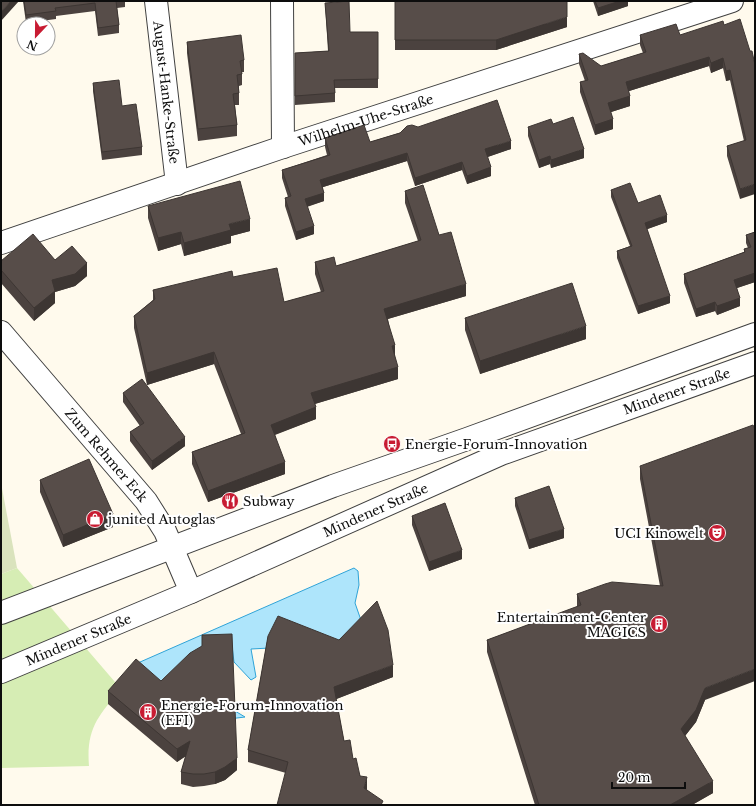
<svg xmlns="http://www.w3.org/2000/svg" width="756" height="806" font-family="'Libre Baskerville',serif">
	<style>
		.green { fill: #d6edb4 }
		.cemetery { fill: #dae3bd }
		.water { fill: #aee5fb; stroke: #2fa3d7 }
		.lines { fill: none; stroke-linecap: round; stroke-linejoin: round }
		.minor-casing { stroke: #404040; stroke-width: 24 }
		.minor { stroke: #fff; stroke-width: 22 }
		.wall { fill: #4b423f }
		.shaded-wall { fill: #3d3633 }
		.building { fill: #574d49; stroke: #3d3633 }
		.labels { text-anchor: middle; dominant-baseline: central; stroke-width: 4; stroke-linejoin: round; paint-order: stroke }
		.street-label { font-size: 13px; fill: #0d0d0d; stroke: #fff }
		.poi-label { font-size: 13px; fill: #0d0d0d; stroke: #fff; text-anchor: start }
	</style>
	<rect width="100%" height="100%" fill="#fffaed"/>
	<path class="green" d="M17 568 121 689C98 716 86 729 89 766L1 768V574Z"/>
	<path class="cemetery" d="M1 483 17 568 1 574Z"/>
	<path class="water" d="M354 568 358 571 359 585 355 603 363 626 346 644 251 649 256 677 251 680 234 662 232 646 177 676 245 717 173 726 131 666Z"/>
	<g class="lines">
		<g class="minor-casing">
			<g id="minor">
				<path id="s1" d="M156 1 177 184"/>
				<path d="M282 1 283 147"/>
				<path id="s2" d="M1 243 283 147 732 1"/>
				<path id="s3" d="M1 332 146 501 165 531 191 592"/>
				<path d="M1 613 333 486 467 439 755 334"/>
				<path id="s4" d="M1 672 191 592 501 454 755 363"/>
			</g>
		</g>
		<use href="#minor" class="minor"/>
	</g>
	<path class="wall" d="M23 1H125V7L117 8 119 25V33L98 36 95 11 56 16V19L26 23Z
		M395 1 567 27 496 50H395Z
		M593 1H628V6L598 16Z
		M325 3 350 32H378V88H335V102L295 105V53L328 51Z
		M724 25 755 65 740 199 727 156V146L744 141 730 80 726 81 723 68 711 73 709 66 629 91 630 106 611 112 613 129 595 135 580 92V82L585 81 579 64V54L601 66 643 53 640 45V35H680Z
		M187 42 244 60V72H242V85L239 86V105H235L237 125V136L198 141 187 53Z
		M93 83 142 147V155L102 160 93 91Z
		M553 124 584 158 551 168 550 164 539 168 528 136V127Z
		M418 127 511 149 487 157 491 176 467 184 462 170 415 186 407 161 323 187 324 201 307 207 314 234 296 240 285 206V198L288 197 282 178V170L327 155 325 147V138L370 142Z
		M611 190 638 203 667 222 647 229 670 303 638 314 617 258V251L630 246 611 197Z
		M405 191 439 235 466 296 388 319 395 357 398 379 315 404 316 419 275 435 285 474 208 502 192 464V452L241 434 214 364 147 385 134 328V316L153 300V290L233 277 284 302 321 292 315 274V262L336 266 418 241 405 203Z
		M148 206 250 231 231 236V243L184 256 181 244 158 251 148 218Z
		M755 232V282L737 288 740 306 717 315 715 311 696 317 684 283V274L744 252V249L748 248 746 243V235Z
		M55 260 87 276 75 286 55 292V303L34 321 1 283V261Z
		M465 318 586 339 480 374 465 330Z
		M123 393 185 446 152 470 130 441V432L140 426 123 402Z
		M640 466 705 700 696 722 685 736 713 793 692 805H535L487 652V640L577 607V594L660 586 640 479Z
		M40 480 113 527 63 547 40 492Z
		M515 498 564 538 529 549 515 506Z
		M412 516 462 559 429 571 412 525Z
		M268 636 393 677 336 699 344 741 353 759 360 776 366 790 383 805 286 773 248 762V750Z
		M108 691 237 770 225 780 215 784 204 786 193 787 181 784V772L186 756 177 762 108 704Z"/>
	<path class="shaded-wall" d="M11 1H19L1 21V12Z
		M620 1H628V6L598 16V8Z
		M567 17V27L496 50V40Z
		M709 57V66L626 92V82Z
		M723 58V68L711 73V63Z
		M730 70V80L726 81V71Z
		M630 96V106L608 113V103Z
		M613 119V129L595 135V125Z
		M511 141V149L485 158V149Z
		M584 149V158L551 168V160Z
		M407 153V161L320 188V180Z
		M550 156V164L539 168V160Z
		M462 162V170L415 186V178Z
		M491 167V176L467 184V176Z
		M755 184V194L740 199V189Z
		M324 193V201L305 207V199Z
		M667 215V222L645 230V223Z
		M250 219V231L231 236V243L184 256V243L229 224Z
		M314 226V234L296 240V232Z
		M181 232V244L158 251V238Z
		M87 263V276L75 286 55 292V303L34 321V308L52 280Z
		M755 273V282L734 289V280Z
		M466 284V296L384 320V309Z
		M670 296V303L638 314V306Z
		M740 298V306L717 315V306Z
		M715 302V311L696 317V309Z
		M586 326V339L480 374V361Z
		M395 345V357L392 358V346Z
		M214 352V364L147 385V373Z
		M398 367V379L311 405V393Z
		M316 407V419L271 436V425Z
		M185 437V446L152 470V461Z
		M285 462V474L208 502V491Z
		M113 514V527L63 547V535Z
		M564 529V538L529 549V540Z
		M462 550V559L429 571V562Z
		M393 665V677L334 700V687Z
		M755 669V681L705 700 696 722 681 741V729L705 688Z
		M190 741V753L177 762V749Z
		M237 758V770L225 780 215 784V772Z
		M367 777V789L364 800V788Z
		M713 781V793L692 805H670Z"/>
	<path class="building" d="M1 1H11L1 12Z
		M24 1H116L119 25 98 28 95 3 55 8 56 11 26 15Z
		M349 1 350 32H378V79L334 80 335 93 295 96V53L329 51 325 3Z
		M395 1H567V17L496 40H395Z
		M595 1H620L598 8Z
		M740 19 750 51H752L755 65V184L740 189 727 146 746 140 730 70 726 71 723 58 711 63 709 57 626 82 630 96 608 103 613 119 595 125 580 82 588 80 579 54 583 53 601 66 646 52 640 35 676 24 680 35 723 21 724 25Z
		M241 35 244 60 240 61 242 74 237 75 239 93 233 94 237 125 198 129 187 42Z
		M119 80 122 106 136 104 142 147 102 152 93 83Z
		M497 100 511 141 485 149 491 167 467 176 462 162 415 178 407 153 320 180 324 193 305 199 314 226 296 232 285 198 291 196 282 170 330 155 325 138 364 125 370 142 400 133 407 126 412 125 418 127Z
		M573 117 584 149 551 160 550 156 539 160 528 127 551 119 553 124Z
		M240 181 250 219 229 224 231 230 184 243 181 232 158 238 148 206Z
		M630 183 638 203 660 195 667 215 645 223 670 296 638 306 617 251 632 246 611 190Z
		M423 185 439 235 451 232 466 284 384 309 395 345 392 346 398 367 311 393 316 407 271 425 285 462 208 491 192 452 245 433 214 352 147 373 134 316 155 299 153 290 232 271 233 277 277 268 284 302 324 291 315 262 334 257 336 266 421 240 405 191Z
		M755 232V273L734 280 740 298 717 306 715 302 696 309 684 274 745 252 744 249 751 247 746 235Z
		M33 234 55 260 72 246 87 263 75 274 52 280 55 291 34 308 1 270V261Z
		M572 283 586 326 480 361 465 318Z
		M142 379 185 437 152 461 130 432 144 423 123 393Z
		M753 425 755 429V669L705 688 696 710 681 729 713 781 670 805H539L487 640 581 605 577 594 605 584 612 582 663 586 640 466Z
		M89 459 113 514 63 535 40 480Z
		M549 486 564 529 529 540 515 498Z
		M445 503 462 550 429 562 412 516Z
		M377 601 388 630 393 665 334 687 344 741 350 740 353 759 356 758 360 776 367 777 364 788 383 801 381 805H277L288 762 248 750 268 636 278 616 339 640Z
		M232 634 237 758 225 767 215 772 204 774H193L181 772 190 741 177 749 108 691 136 659 161 681 190 653 202 646V635Z"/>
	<defs>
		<g id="bus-disc" transform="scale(0.9)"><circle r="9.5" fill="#c81b32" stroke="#fff"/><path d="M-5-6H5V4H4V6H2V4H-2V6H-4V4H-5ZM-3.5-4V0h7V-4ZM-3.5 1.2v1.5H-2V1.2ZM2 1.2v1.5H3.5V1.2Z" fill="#fff"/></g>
		<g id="restaurant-disc" transform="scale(0.9)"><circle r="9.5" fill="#c81b32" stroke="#fff"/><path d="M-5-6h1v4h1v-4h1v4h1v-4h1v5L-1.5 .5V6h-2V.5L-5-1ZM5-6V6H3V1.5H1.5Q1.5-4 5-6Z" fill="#fff"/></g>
		<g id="shop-disc" transform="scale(0.9)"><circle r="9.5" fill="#c81b32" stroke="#fff"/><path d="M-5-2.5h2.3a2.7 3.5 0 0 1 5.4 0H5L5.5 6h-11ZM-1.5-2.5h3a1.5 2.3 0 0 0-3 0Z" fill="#fff"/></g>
		<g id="theatre-disc" transform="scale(0.9)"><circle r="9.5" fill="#c81b32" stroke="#fff"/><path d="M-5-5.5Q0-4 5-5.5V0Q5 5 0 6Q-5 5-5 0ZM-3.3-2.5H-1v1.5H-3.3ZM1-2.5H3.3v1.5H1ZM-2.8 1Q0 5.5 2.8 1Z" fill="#fff"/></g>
		<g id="building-disc" transform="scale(0.9)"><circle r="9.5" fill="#c81b32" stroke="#fff"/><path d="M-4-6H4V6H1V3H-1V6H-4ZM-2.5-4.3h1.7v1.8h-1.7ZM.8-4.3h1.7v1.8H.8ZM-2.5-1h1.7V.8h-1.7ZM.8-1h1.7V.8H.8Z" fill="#fff"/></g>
	</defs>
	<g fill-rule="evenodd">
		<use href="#bus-disc" x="392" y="444"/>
		<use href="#restaurant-disc" x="230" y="501"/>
		<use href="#shop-disc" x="95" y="519"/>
		<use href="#theatre-disc" x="717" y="533"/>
		<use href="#building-disc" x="659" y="624"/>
		<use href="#building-disc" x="148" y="712"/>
	</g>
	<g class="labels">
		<g class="street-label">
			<text stroke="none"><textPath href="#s1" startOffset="92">August-Hanke-Straße</textPath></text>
			<text stroke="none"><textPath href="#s2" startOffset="385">Wilhelm-Uhe-Straße</textPath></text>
			<text stroke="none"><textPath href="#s4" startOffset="732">Mindener Straße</textPath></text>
			<text stroke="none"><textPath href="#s3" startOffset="162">Zum Rehmer Eck</textPath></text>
			<text stroke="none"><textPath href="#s4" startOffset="408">Mindener Straße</textPath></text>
			<text stroke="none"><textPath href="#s4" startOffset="84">Mindener Straße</textPath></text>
		</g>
		<g class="poi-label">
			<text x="405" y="444">Energie-Forum-Innovation</text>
			<text x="243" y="501">Subway</text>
			<text x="108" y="519">junited Autoglas</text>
			<text x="704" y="533" text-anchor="end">UCI Kinowelt</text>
			<text x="646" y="617" text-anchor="end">Entertainment-Center<tspan x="646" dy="15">MAGICS</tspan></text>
			<text x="161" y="705">Energie-Forum-Innovation<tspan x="161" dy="15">(EFI)</tspan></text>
		</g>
	</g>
	<rect width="756" height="806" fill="none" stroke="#0d0d0d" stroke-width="4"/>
	<g transform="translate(36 36) rotate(202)"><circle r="19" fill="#ffffff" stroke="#9e9e9e"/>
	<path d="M0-3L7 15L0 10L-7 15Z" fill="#c81b32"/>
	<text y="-6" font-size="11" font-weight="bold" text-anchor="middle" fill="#0d0d0d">N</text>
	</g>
	<path d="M612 782v6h73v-6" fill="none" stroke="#0d0d0d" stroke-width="2"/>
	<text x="618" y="782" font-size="12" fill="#0d0d0d" stroke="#ffffff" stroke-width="3" paint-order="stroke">20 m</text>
</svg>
